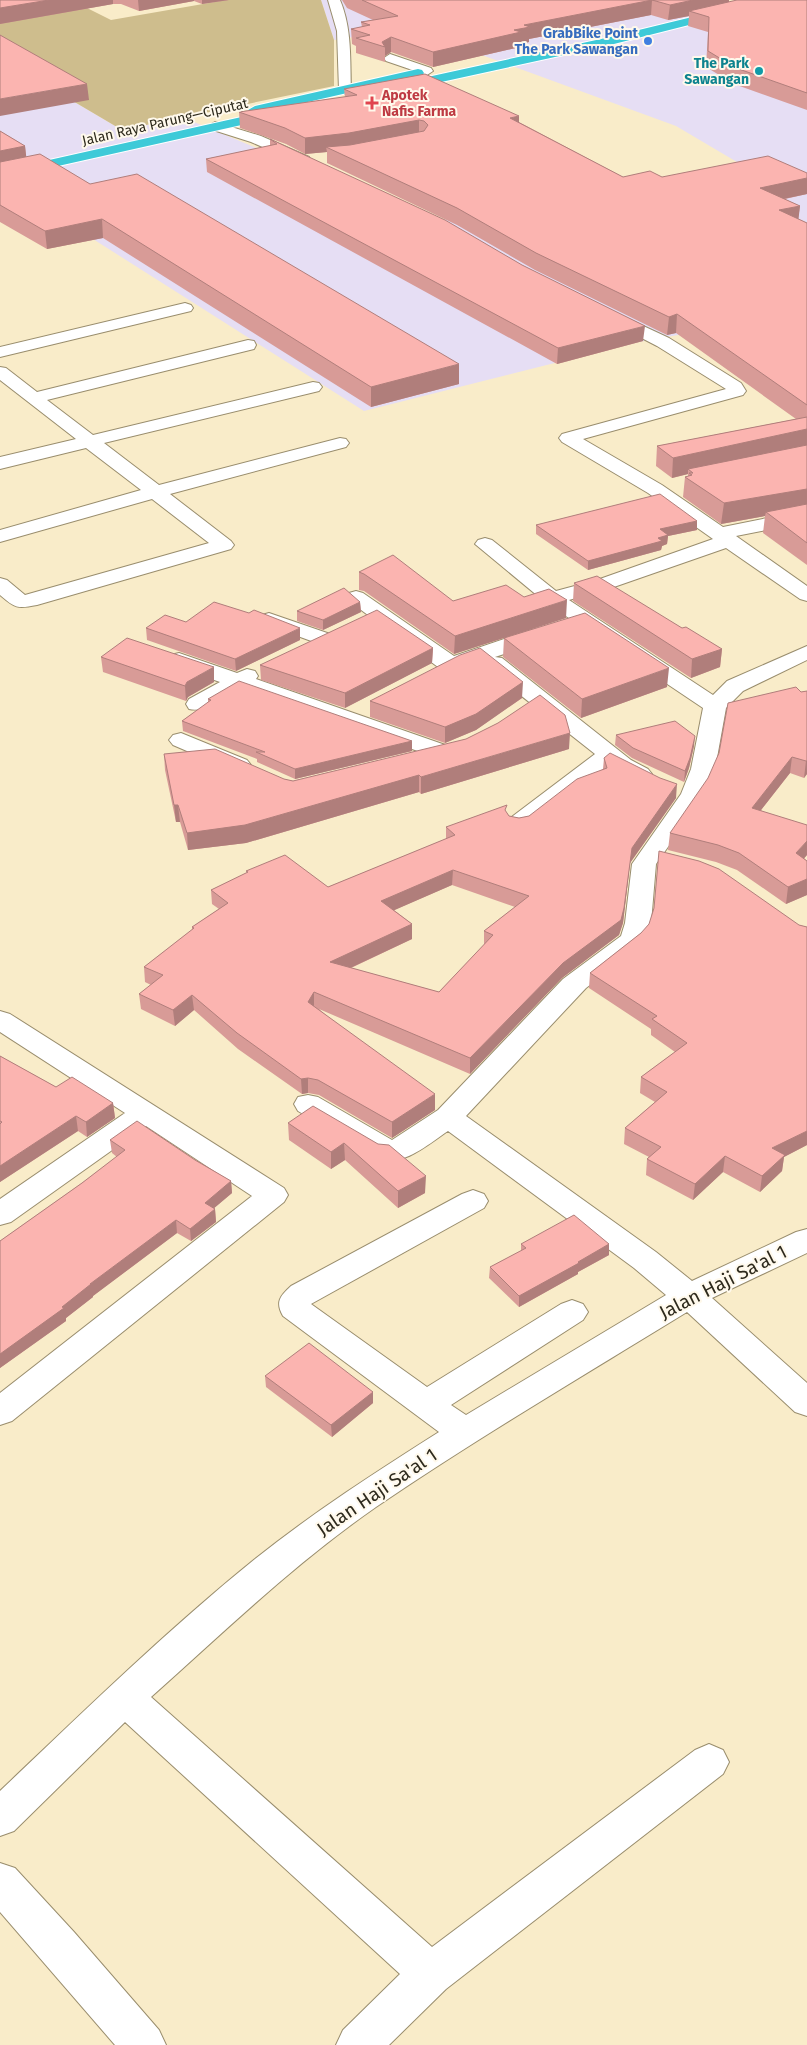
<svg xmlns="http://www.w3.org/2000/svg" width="807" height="2045" font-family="'Fira Sans',sans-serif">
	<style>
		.industrial { fill: #e6def4 }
		.green { fill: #cebd8d }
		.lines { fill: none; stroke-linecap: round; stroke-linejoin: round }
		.minor-casing { stroke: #998d6d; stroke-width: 2 }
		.highway-casing { stroke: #fff; stroke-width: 2 }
		.minor { fill: #fff; fill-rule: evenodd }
		.highway { fill: #3ecad8; fill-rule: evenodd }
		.wall { fill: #d89b97; fill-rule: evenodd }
		.shaded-wall { fill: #b07e7b }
		.building { fill: #fbb4b0; stroke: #b07e7b; fill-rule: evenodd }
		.shop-dot { fill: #3f7fe0; stroke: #fff9ec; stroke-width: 2 }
		.culture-dot { fill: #0f9aa8; stroke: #fff9ec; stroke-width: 2 }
		.health-dot { fill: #e0444e; stroke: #fff9ec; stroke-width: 2 }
		.labels { text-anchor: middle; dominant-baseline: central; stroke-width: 4; stroke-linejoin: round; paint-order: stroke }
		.far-shop-label { font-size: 14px; font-weight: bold; fill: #366cbe; stroke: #fff9ec; text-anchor: end }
		.far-culture-label { font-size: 14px; font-weight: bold; fill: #0d838f; stroke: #fff9ec; text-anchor: end }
		.far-health-label { font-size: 14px; font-weight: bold; fill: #be3a42; stroke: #fff9ec; text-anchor: start }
		.far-street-label { font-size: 14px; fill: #2e2a1d; stroke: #fff9ec }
		.near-street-label { font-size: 19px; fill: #2e2a1d; stroke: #fff9ec }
	</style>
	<rect width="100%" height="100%" fill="#f9ecc9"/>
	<path class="industrial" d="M321 0H690L739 8 807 0V390L695 332 638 342 364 411 0 180V58L122 130 182 117 271 154 416 225 742 165 676 126 479 54 523 43 461 20 334 40Z"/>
	<path class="green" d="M226 0H321L334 40V86L122 130 0 58V22L85 7 111 20Z"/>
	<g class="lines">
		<g class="minor-casing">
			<path id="minor" d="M328 0H340C352 28 350 60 351 90L345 94 339 90 337 31Z
				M390 54 431 68 433 71 427 75 386 61 384 58Z
				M215 122 261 136 309 157 311 160 309 163H299L251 142 210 129 208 126Z
				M185 303 191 305 193 308 191 311 0 357V347Z
				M611 311 669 338 741 383 746 391 743 395 583 439 662 485 723 527 807 510V522L736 536 807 586V601L800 599 726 548 611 588 569 600 713 695 727 681 807 646V660L743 691 726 708 715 769 705 794 656 864 651 923 646 938 639 947 586 988 466 1116 656 1252 692 1281 796 1232 807 1229V1253L712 1298 807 1383V1416L795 1412 687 1312C583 1376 477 1438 376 1507 295 1563 224 1632 151 1697L432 1947 695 1750 709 1744 723 1750 729 1762 723 1774 446 1989 389 2045H336L343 2030 400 1974 125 1722 14 1831 0 1836V1791C83 1712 166 1631 255 1559 314 1512 376 1472 439 1432L283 1316C275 1302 280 1296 291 1286L462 1194 473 1190 484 1194 488 1201 484 1208 311 1304 427 1387 561 1304 572 1300 583 1304 588 1312 583 1320 451 1405 466 1415 666 1295 634 1268 448 1131C427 1145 405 1166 379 1159L298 1111 294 1104 298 1097 308 1095 318 1097 392 1140 438 1110 563 979 621 936 625 923 632 864 681 794 691 769 703 708 545 602 475 544 478 540 485 538 492 540 556 591 597 580 713 539 648 493 562 442 559 438 562 434 726 389 657 346 605 319 603 316 605 313Z
				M248 340 254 341 256 345 254 349 47 400 93 435 313 382 319 383 322 387 319 391 104 443 159 485 340 438 346 439 349 443 346 447 170 494 231 541 234 545 231 549 37 605C17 609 15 608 0 595V578L7 580 25 595 209 543 152 499 0 542V530L141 490 86 448 0 469V457L76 439 0 380V367L6 368 37 392Z
				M356 591 363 593 454 656 531 630 539 629 547 630 550 635 547 640 495 657 502 658 631 760 648 769 652 774 648 779C634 783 620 775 609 765L527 829 518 831 509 829 506 824 509 819 595 754 486 668 483 663 485 660 450 672 442 670 349 601 346 597 349 593Z
				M269 613 333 635 336 640 333 645 325 646 262 623 258 619 262 615Z
				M179 653 237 673 247 669 255 671 258 676 256 679 451 747 455 752 451 757 443 759 435 757 240 689C225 697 207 713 189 709L186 704 189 699 220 682 171 665 168 660 171 655Z
				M181 733 247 760 251 765 247 770 239 772 231 770 173 745 169 740 173 735Z
				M0 1011 10 1014 284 1188 288 1195 284 1202 12 1421 0 1425V1393L252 1196 146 1126 11 1222 0 1225V1199L125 1113 0 1032Z
				M0 1863 15 1868 74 1932 159 2030 166 2045H115L0 1912Z"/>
		</g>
		<g class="highway-casing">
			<path id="highway" d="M762 0H782L780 2 610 45 400 91 394 87 400 83 610 37Z
				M418 69 422 70 424 73 422 76 255 114 248 110 255 106Z
				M277 109 282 110 284 113 282 116 0 179V171Z"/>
		</g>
		<use href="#minor" class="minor"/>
		<use href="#highway" class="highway"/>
	</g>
	<path class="wall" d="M0 0H229L202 4 194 1 139 11 121 4H113L0 24Z
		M342 0H729V2L807 0V110L734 84 706 67 708 32 688 26 689 16 668 20 651 15 529 39V42L521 44 520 47 433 67 391 52 385 56V62L356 53V46L352 44 351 29 362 27 361 22 373 20 347 8Z
		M344 89 519 122 623 177H662L807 173V194L785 199 800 206 798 219 807 223V565L763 533 765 516 721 524 683 497 685 477 688 476V474L672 478 656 466 657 446 796 419 676 333 667 335 535 270 457 225 327 163V152L305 154 286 144 240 128 239 112 345 97Z
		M0 131 25 146 26 157 90 184 459 384 371 407 103 238 47 249 0 222Z
		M270 139 643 341 557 364 207 172 206 159 270 146Z
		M697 521V530L668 536 667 544 662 546 661 550 588 570 536 534V525Z
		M359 572 453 601 524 597 566 618 454 654 364 591 359 590Z
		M574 583 682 628 722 649 720 667 691 678 573 601Z
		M360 602 361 612 323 630 297 621V611Z
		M186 622 300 640 236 671 147 640 146 628Z
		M504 638 667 687 581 718 503 657Z
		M433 648 432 663 345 708 261 680 260 665Z
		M101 657 214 682 188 697 186 701 103 672Z
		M807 691V774L804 778 790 773 761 810 807 855 804 858 807 861V895L786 904 737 870 716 862 668 850 670 833 801 692Z
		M522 698 476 730 445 743 370 717V701Z
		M208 699 412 741V751L295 779 257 762V759L183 731 182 721 208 703Z
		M616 735 694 746 689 768 684 782 632 758 615 745Z
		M569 749 421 794 419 792 246 843 188 850 180 822H176L165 770 164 754 293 781Z
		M604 758 676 798 630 863 623 923 619 935 562 978 470 1074 319 1009 435 1110 392 1138 319 1095 308 1093 302 1094 238 1049 194 1010 175 1026 141 1009 139 994 151 985 145 982 144 967 192 930V927L219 909 212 904 211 890 247 873 246 871 328 887 446 839V827L507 813 509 816 519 818 529 816 603 769ZM452 885 515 907 484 931V945L439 992 351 968 412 939V924L394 910Z
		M799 925 807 927V1145L784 1157 782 1171 760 1192 723 1172 693 1200 646 1175 647 1159 649 1157 624 1144 625 1128 655 1102 640 1093 641 1077 675 1052 651 1035V1029L589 988 590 973 641 933Z
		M0 1056 56 1087 113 1103 115 1118 87 1137 78 1131 0 1182Z
		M288 1123 378 1144 425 1193 398 1208 345 1160 331 1169 289 1140Z
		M110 1140 195 1160 231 1181 232 1193 214 1208 215 1209 216 1222 191 1241 177 1233 93 1296V1297L66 1318V1321L0 1368V1241L82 1183 117 1157 112 1153Z
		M521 1244H609V1255L578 1272V1274L519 1307 489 1278 490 1267 521 1251Z
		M265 1376 373 1392V1403L332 1437 266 1387Z"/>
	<path class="shaded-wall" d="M49 0H113V4L0 24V8Z
		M138 0H194V1L139 11Z
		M202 0H229L202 4Z
		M652 0 651 15 529 39V42L521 44 520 47 433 67V52L514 30 524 25Z
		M693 0H729V6L689 11V16L668 20 670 5Z
		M391 37V52L385 56V47L382 42Z
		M87 84 89 100 0 116V99Z
		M519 116V132L510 118Z
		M419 120V136L350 149 326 147 327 152 305 154V138Z
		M25 146 27 163 0 169V151Z
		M807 178V194L759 204 760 188Z
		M800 206 798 223 779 210Z
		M102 219 103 238 47 249 45 231Z
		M677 314 676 333 667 335 669 317Z
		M645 326 643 341 557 364 558 348Z
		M459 364V384L371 407V387Z
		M807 429V445L693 473 688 469V474L672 478 673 458Z
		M807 489V509L766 512 765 516 721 524 724 503Z
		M697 521V530L668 536 667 544 662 546 661 550 588 570V561L660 529Z
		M567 600 566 618 454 654 455 636Z
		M360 602 361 612 323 630V620Z
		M300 628V640L236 671 235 659Z
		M433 648 432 663 345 708V693Z
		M722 649 720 667 691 678 692 659Z
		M214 667V682L188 697 186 701 185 686 187 682Z
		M669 668 667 687 581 718 582 699Z
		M523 682 522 698 476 730 445 743V727Z
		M570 733 569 749 421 794V777Z
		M695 736 694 746 689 768 684 782 685 771Z
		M412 741V751L295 779V769Z
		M792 757 790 773 750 824 752 808Z
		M806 761H807V774L804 778Z
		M419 775V792L246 843 188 850 187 833Z
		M677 784 676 798 630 863 623 923 619 935 562 978 470 1074V1058L563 963 632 848Z
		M174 805H178L180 822H176Z
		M807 841V855L794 870 796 853Z
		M453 870 452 885 381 916V901Z
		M807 879V895L786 904 788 887Z
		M412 924V939L331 977 330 962Z
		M314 992V1007L308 1002Z
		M192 995 194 1010 175 1026 173 1010Z
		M308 1078V1093L302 1094 301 1079Z
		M435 1094V1110L392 1138V1122Z
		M113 1103 115 1118 87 1137 86 1122Z
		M76 1116 78 1131 0 1182V1166Z
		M807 1131V1145L784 1157 782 1171 760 1192 762 1176 772 1148Z
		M344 1143 345 1160 331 1169V1152Z
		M725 1156 723 1172 693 1200 695 1184Z
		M426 1176 425 1193 398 1208V1191Z
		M231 1181 232 1193 206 1215 205 1203Z
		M215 1209 216 1222 191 1241 190 1229Z
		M176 1220 177 1233 93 1296V1297L66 1318V1321L0 1368V1354L90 1284Z
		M609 1244V1255L578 1272V1274L519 1307V1296Z
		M373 1392V1403L332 1437 331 1425Z"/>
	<path class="building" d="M0 0H49L0 8Z
		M362 0H693L670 5 652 0 524 25 530 27 514 30 521 32 433 52 391 37 382 42 385 47 356 38 370 35 351 29 370 25 361 22 398 16Z
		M737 0H807V93L736 68 708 51 709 17 689 11Z
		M0 35 87 84 0 99Z
		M425 74 519 116 510 118 623 177 650 171 662 177 768 156 807 173V178L760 188 800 206 779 210 807 223V405L677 314 669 317 536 253 457 208 326 147 350 145 424 131 428 125 424 121 419 120 349 133 305 138 285 128 239 112 357 95 344 89Z
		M0 131 25 146 0 151Z
		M270 139 445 220 522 265 645 326 558 348 206 159 277 144Z
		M40 154 90 184 137 174 459 364 371 387 102 219 45 231 0 205V162Z
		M807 417V429L673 458 657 446Z
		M807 445V489L724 503 685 477 692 475 689 473H693L688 469Z
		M660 494 697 521 660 529 668 535 658 538 662 541 588 561 536 525Z
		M807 504V543L766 512Z
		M393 555 453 601 506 585 524 597 549 589 567 600 455 636 364 574 359 572Z
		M597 576 682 628 686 627 722 649 692 659 574 583Z
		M344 588 360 602 323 620 297 611Z
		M214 602 249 613 254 610 300 628 235 659 146 628 165 615 186 622Z
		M377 610 433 648 345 693 260 665Z
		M585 613 669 668 582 699 504 638Z
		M127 638 214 667 187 682 185 686 101 657Z
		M480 648 523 682 476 714 445 727 370 701 460 655Z
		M239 681 412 741 295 769 256 752H265L182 721 211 700 208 699Z
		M796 687 801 692 807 691V761H806L792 757 752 808 807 825V841L796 853 807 861V879L788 887 739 853 718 845 670 833 708 778 719 753 728 703Z
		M540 695 565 715 570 733 421 777 419 775 245 825 187 833 178 805H174L164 754 215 749 284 779 293 781 466 739 498 723Z
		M675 721 695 736 690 758 685 771 633 748 616 735Z
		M610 753 660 778 677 784 632 848 624 908 621 920 563 963 470 1058 314 992 308 1002 435 1094 392 1122 318 1080 308 1078 301 1079 237 1033 192 995 173 1010 139 994 163 975 144 967 194 928 192 927 228 903 211 890 248 872 246 871 285 855 328 887 455 835 446 827 507 805 505 810 509 816 519 818 529 816 577 779 607 768 604 758ZM453 870 529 896 484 931 493 935 439 992 330 962 412 924 381 901Z
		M659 851 699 861 719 869 799 925 807 927V1131L772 1148 785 1155 762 1176 725 1156 695 1184 647 1159 661 1147 625 1128 667 1092 641 1077 687 1043 652 1019 657 1016 590 973 641 933 649 924 654 908Z
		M0 1056 56 1087 72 1077 113 1103 86 1122 76 1116 0 1166V1124L2 1122 0 1121Z
		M313 1106 378 1144 389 1145 426 1176 398 1191 344 1143 331 1152 288 1123Z
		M137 1121 195 1160 231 1181 205 1203 215 1209 190 1229 176 1220 90 1284H91L62 1307 64 1308 0 1354V1241L82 1183 125 1150 110 1140Z
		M574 1215 609 1244 578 1262 579 1263 519 1296 490 1267 526 1248 521 1244Z
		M309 1343 373 1392 331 1425 265 1376Z"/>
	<circle class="shop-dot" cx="648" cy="41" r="5"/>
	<circle class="culture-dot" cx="759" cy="71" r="5"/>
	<path class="health-dot" d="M369.5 95.5h5v5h5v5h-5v5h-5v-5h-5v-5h5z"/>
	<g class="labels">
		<g class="far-shop-label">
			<text x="638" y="33">GrabBike Point<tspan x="638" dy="16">The Park Sawangan</tspan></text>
		</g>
		<g class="far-culture-label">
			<text x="749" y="63">The Park<tspan x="749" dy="16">Sawangan</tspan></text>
		</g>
		<g class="far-health-label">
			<text x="382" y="95">Apotek<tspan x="382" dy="16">Nafis Farma</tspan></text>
		</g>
		<g class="far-street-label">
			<text transform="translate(165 122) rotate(-13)">Jalan Raya Parung—Ciputat</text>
		</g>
		<g class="near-street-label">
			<text transform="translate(723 1282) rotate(-27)">Jalan Haji Sa'al 1</text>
			<text transform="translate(377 1492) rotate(-34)">Jalan Haji Sa'al 1</text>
		</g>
	</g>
</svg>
